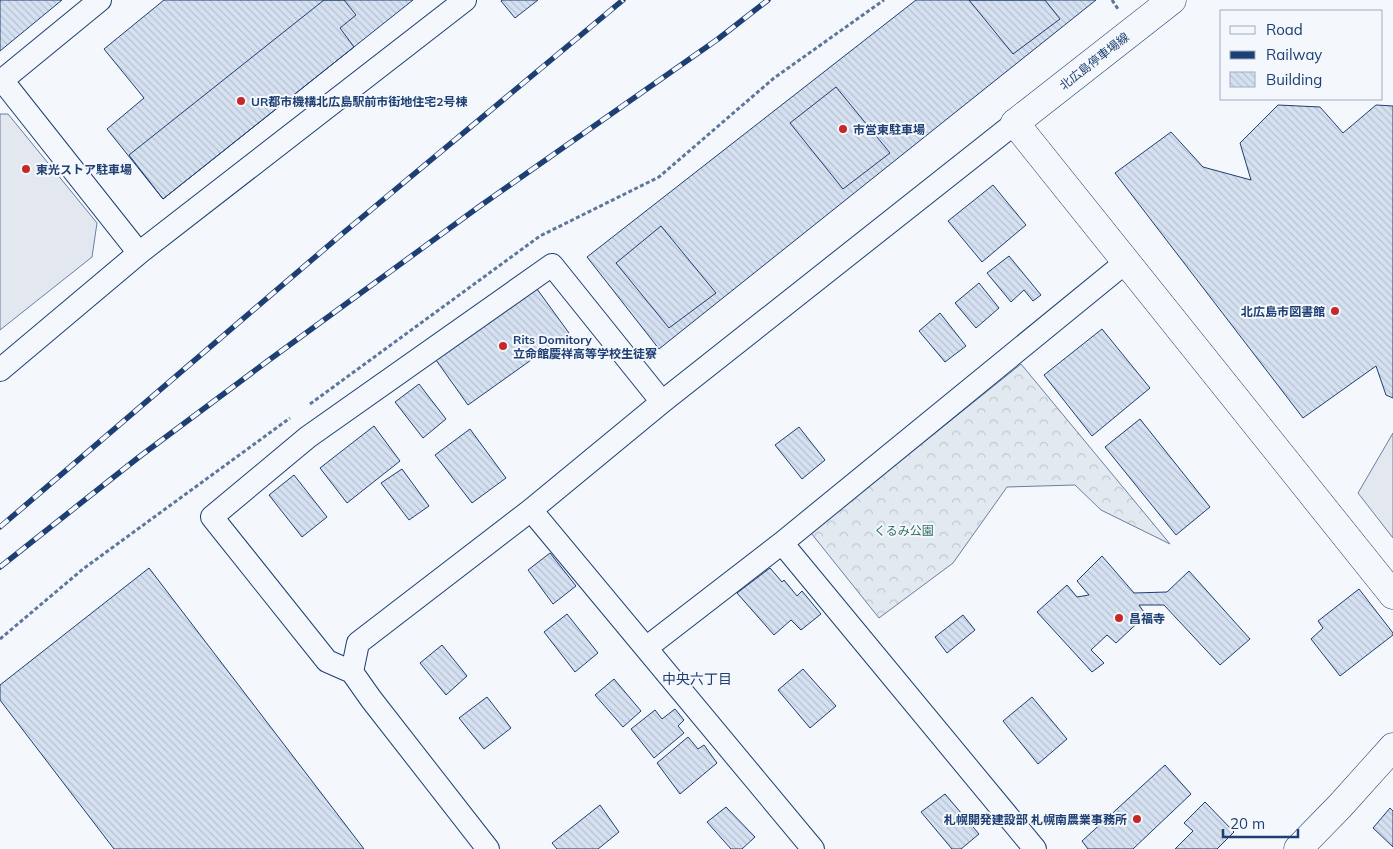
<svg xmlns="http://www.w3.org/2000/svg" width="1393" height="849" font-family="Mulish,'Noto Sans JP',sans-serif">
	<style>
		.forest { fill: url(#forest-crowns); stroke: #687fa3 }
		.parking { fill: #e3e8f0; stroke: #687fa3 }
		.building { fill: url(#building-back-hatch); stroke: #1d3f73 }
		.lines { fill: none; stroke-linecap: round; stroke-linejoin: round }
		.minor-casing { stroke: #1d3f73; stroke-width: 24 }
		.tertiary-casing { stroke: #1d3f73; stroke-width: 29 }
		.secondary-casing { stroke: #1d3f73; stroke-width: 29 }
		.primary-casing { stroke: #1d3f73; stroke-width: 29 }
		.path { stroke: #5e769c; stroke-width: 3; stroke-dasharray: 4 2.5; stroke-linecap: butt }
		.minor { stroke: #f4f7fb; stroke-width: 22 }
		.tertiary { stroke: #f4f7fb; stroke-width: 28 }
		.secondary { stroke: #f4f7fb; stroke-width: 28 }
		.primary { stroke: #f4f7fb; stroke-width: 28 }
		.rail-casing { stroke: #1d3f73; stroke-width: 5.5 }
		.rail { stroke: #f4f7fb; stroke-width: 4; stroke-dasharray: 11; stroke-linecap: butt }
		.poi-dot { fill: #c62828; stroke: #f4f7fb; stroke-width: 2 }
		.labels { text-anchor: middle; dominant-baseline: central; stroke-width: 4; stroke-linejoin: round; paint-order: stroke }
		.street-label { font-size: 12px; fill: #1d3f73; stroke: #f4f7fb }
		.poi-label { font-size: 12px; font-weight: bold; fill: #1d3f73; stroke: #f4f7fb; text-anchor: start }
		.park-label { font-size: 12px; fill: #2c6c60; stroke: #f4f7fb }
		.neighbourhood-label { font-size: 14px; fill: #1d3f73; stroke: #f4f7fb }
	</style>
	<defs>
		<pattern id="forest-crowns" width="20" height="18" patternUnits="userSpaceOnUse" patternTransform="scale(1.25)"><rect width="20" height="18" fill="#e3e9f0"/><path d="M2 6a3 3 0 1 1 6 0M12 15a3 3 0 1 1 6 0" fill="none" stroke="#c2c9d1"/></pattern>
		<pattern id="building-back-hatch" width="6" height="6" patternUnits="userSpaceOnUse" patternTransform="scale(1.25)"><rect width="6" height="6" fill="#d5e0f0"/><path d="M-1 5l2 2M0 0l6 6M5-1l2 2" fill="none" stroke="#b6c1d1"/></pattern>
	</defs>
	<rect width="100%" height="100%" fill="#f4f7fb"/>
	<path class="forest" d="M1021 364 1170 544 1101 510 1075 485 1007 487 953 563 879 618 811 533Z"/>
	<path class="parking" d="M0 114H8L97 223 92 257 0 330Z
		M1393 433V538L1358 493Z"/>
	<path class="building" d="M0 0H62L0 51Z
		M164 0H413L163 199 107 129 144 98 104 49Z
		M324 0H344L356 15 340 28 354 47 163 199 129 155Z
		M502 0H538L515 18 501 1Z
		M916 0H1096L659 349 587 257Z
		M969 0H1045L1060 19 1013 54Z
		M836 87 890 153 843 189 790 123Z
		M1278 105 1320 107 1343 133 1376 105 1393 106V398L1386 395 1376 366 1303 418 1115 173 1171 132 1203 167 1251 180 1240 143Z
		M993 185 1026 225 982 262 948 221Z
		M661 226 716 293 669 328 616 263Z
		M1009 256 1041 295 1033 301 1024 290 1011 302 987 273Z
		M979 283 999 308 976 328 955 303Z
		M537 289 569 333 468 405 436 360Z
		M940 313 966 346 945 362 919 331Z
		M1102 329 1150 388 1092 436 1044 375Z
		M419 384 446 419 423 438 395 402Z
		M1140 419 1210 507 1176 535 1105 447Z
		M374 426 400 461 347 503 320 468Z
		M799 427 825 460 802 479 775 445Z
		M470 429 506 478 472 503 435 455Z
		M402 469 429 506 409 520 381 483Z
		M294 475 327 517 302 537 269 495Z
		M550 553 576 586 553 604 528 570Z
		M1102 556 1134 593 1167 592 1189 571 1250 639 1220 665 1164 605H1139L1146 615 1116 643 1107 635 1091 650 1104 663 1092 672 1037 612 1067 585 1077 597 1089 595 1077 581Z
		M149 568 364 849H114L0 700V685Z
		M770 568 782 582 784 580 797 596 802 591 821 614 801 630 791 620 774 635 737 593Z
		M1359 589 1393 633V635L1340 676 1311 639 1323 628 1318 621Z
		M567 614 598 653 575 672 544 632Z
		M963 615 975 630 947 653 935 637Z
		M442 645 467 676 446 695 420 663Z
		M803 669 836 706 810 728 778 690Z
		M614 679 641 711 623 727 595 695Z
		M487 697 511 728 484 749 459 718Z
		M1032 697 1067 739 1038 764 1003 721Z
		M675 709 684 720 678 726 684 733 654 758 631 729 655 710 662 719Z
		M688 737 698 749 704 745 717 763 680 794 657 763Z
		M1165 765 1191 794 1133 849H1088L1082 841Z
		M945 794 979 834 961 849H952L921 812Z
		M1205 802 1234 832 1217 849H1175L1193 831 1184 823Z
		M600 805 619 832 598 849H557L552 843Z
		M726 807 755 837 742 849H731L707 822Z
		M1390 808 1393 811V847L1373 828Z"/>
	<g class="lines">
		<g class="minor-casing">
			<path id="minor" d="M2 80 139 253
				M0 82 100 0
				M0 370 139 253 465 0
				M531 510 813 849
				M782 543 1035 849
				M646 648 782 543 1126 262
				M352 672 327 661 212 517 308 437 552 265 662 402
				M488 849 371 699 352 672 358 643 531 510 662 402 1015 123"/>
		</g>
		<g class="tertiary-casing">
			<path id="tertiary" d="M1015 123 1393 595"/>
		</g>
		<g class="secondary-casing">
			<path id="secondary" d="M1015 123 1172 0"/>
		</g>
		<g class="primary-casing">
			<path id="primary" d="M1298 849 1340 806 1393 747"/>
		</g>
		<path class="path" d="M1112 0 1118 9
			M310 404 540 236 659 177 774 78 884 0
			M0 639 83 569 290 418"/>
		<use href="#minor" class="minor"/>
		<use href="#tertiary" class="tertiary"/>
		<use href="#secondary" class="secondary"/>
		<use href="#primary" class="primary"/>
		<g class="rail-casing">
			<path id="rail" d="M0 527 342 234 623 0
				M0 567 139 457 269 360 480 206 718 39 768 0"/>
		</g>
		<use href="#rail" class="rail"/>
	</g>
	<g class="poi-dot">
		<circle cx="241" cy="101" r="5"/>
		<circle cx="843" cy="129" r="5"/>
		<circle cx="26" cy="169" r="5"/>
		<circle cx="1335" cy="311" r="5"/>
		<circle cx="503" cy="346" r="5"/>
		<circle cx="1119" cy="618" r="5"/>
		<circle cx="1137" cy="819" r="5"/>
	</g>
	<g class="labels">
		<g class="street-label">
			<text transform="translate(1094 61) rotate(-38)">北広島停車場線</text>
		</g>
		<g class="poi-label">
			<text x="251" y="101">UR都市機構北広島駅前市街地住宅2号棟</text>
			<text x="853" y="129">市営東駐車場</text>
			<text x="36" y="169">東光ストア駐車場</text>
			<text x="1325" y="311" text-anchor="end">北広島市図書館</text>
			<text x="513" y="339">Rits Domitory<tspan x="513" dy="14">立命館慶祥高等学校生徒寮</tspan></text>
			<text x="1129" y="618">昌福寺</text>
			<text x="1127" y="819" text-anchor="end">札幌開発建設部 札幌南農業事務所</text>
		</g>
		<g class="park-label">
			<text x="904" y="530">くるみ公園</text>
		</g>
		<g class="neighbourhood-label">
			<text x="697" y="679">中央六丁目</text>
		</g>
	</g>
	<rect x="1220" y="10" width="162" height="90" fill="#f4f7fb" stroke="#9eadc5"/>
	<rect x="1230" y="26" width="25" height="8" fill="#f4f7fb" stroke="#9eadc5"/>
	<text x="1266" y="35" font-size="15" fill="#1d3f73">Road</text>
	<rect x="1230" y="51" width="25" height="8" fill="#1d3f73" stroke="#9eadc5"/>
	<text x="1266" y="60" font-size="15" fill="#1d3f73">Railway</text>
	<rect x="1230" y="72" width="25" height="15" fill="url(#building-back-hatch)" stroke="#9eadc5"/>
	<text x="1266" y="85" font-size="15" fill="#1d3f73">Building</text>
	<path d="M1223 829v8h75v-8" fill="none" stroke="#1d3f73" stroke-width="2.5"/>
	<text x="1230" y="829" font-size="15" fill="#1d3f73" stroke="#f4f7fb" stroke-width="4" paint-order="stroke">20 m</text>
</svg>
